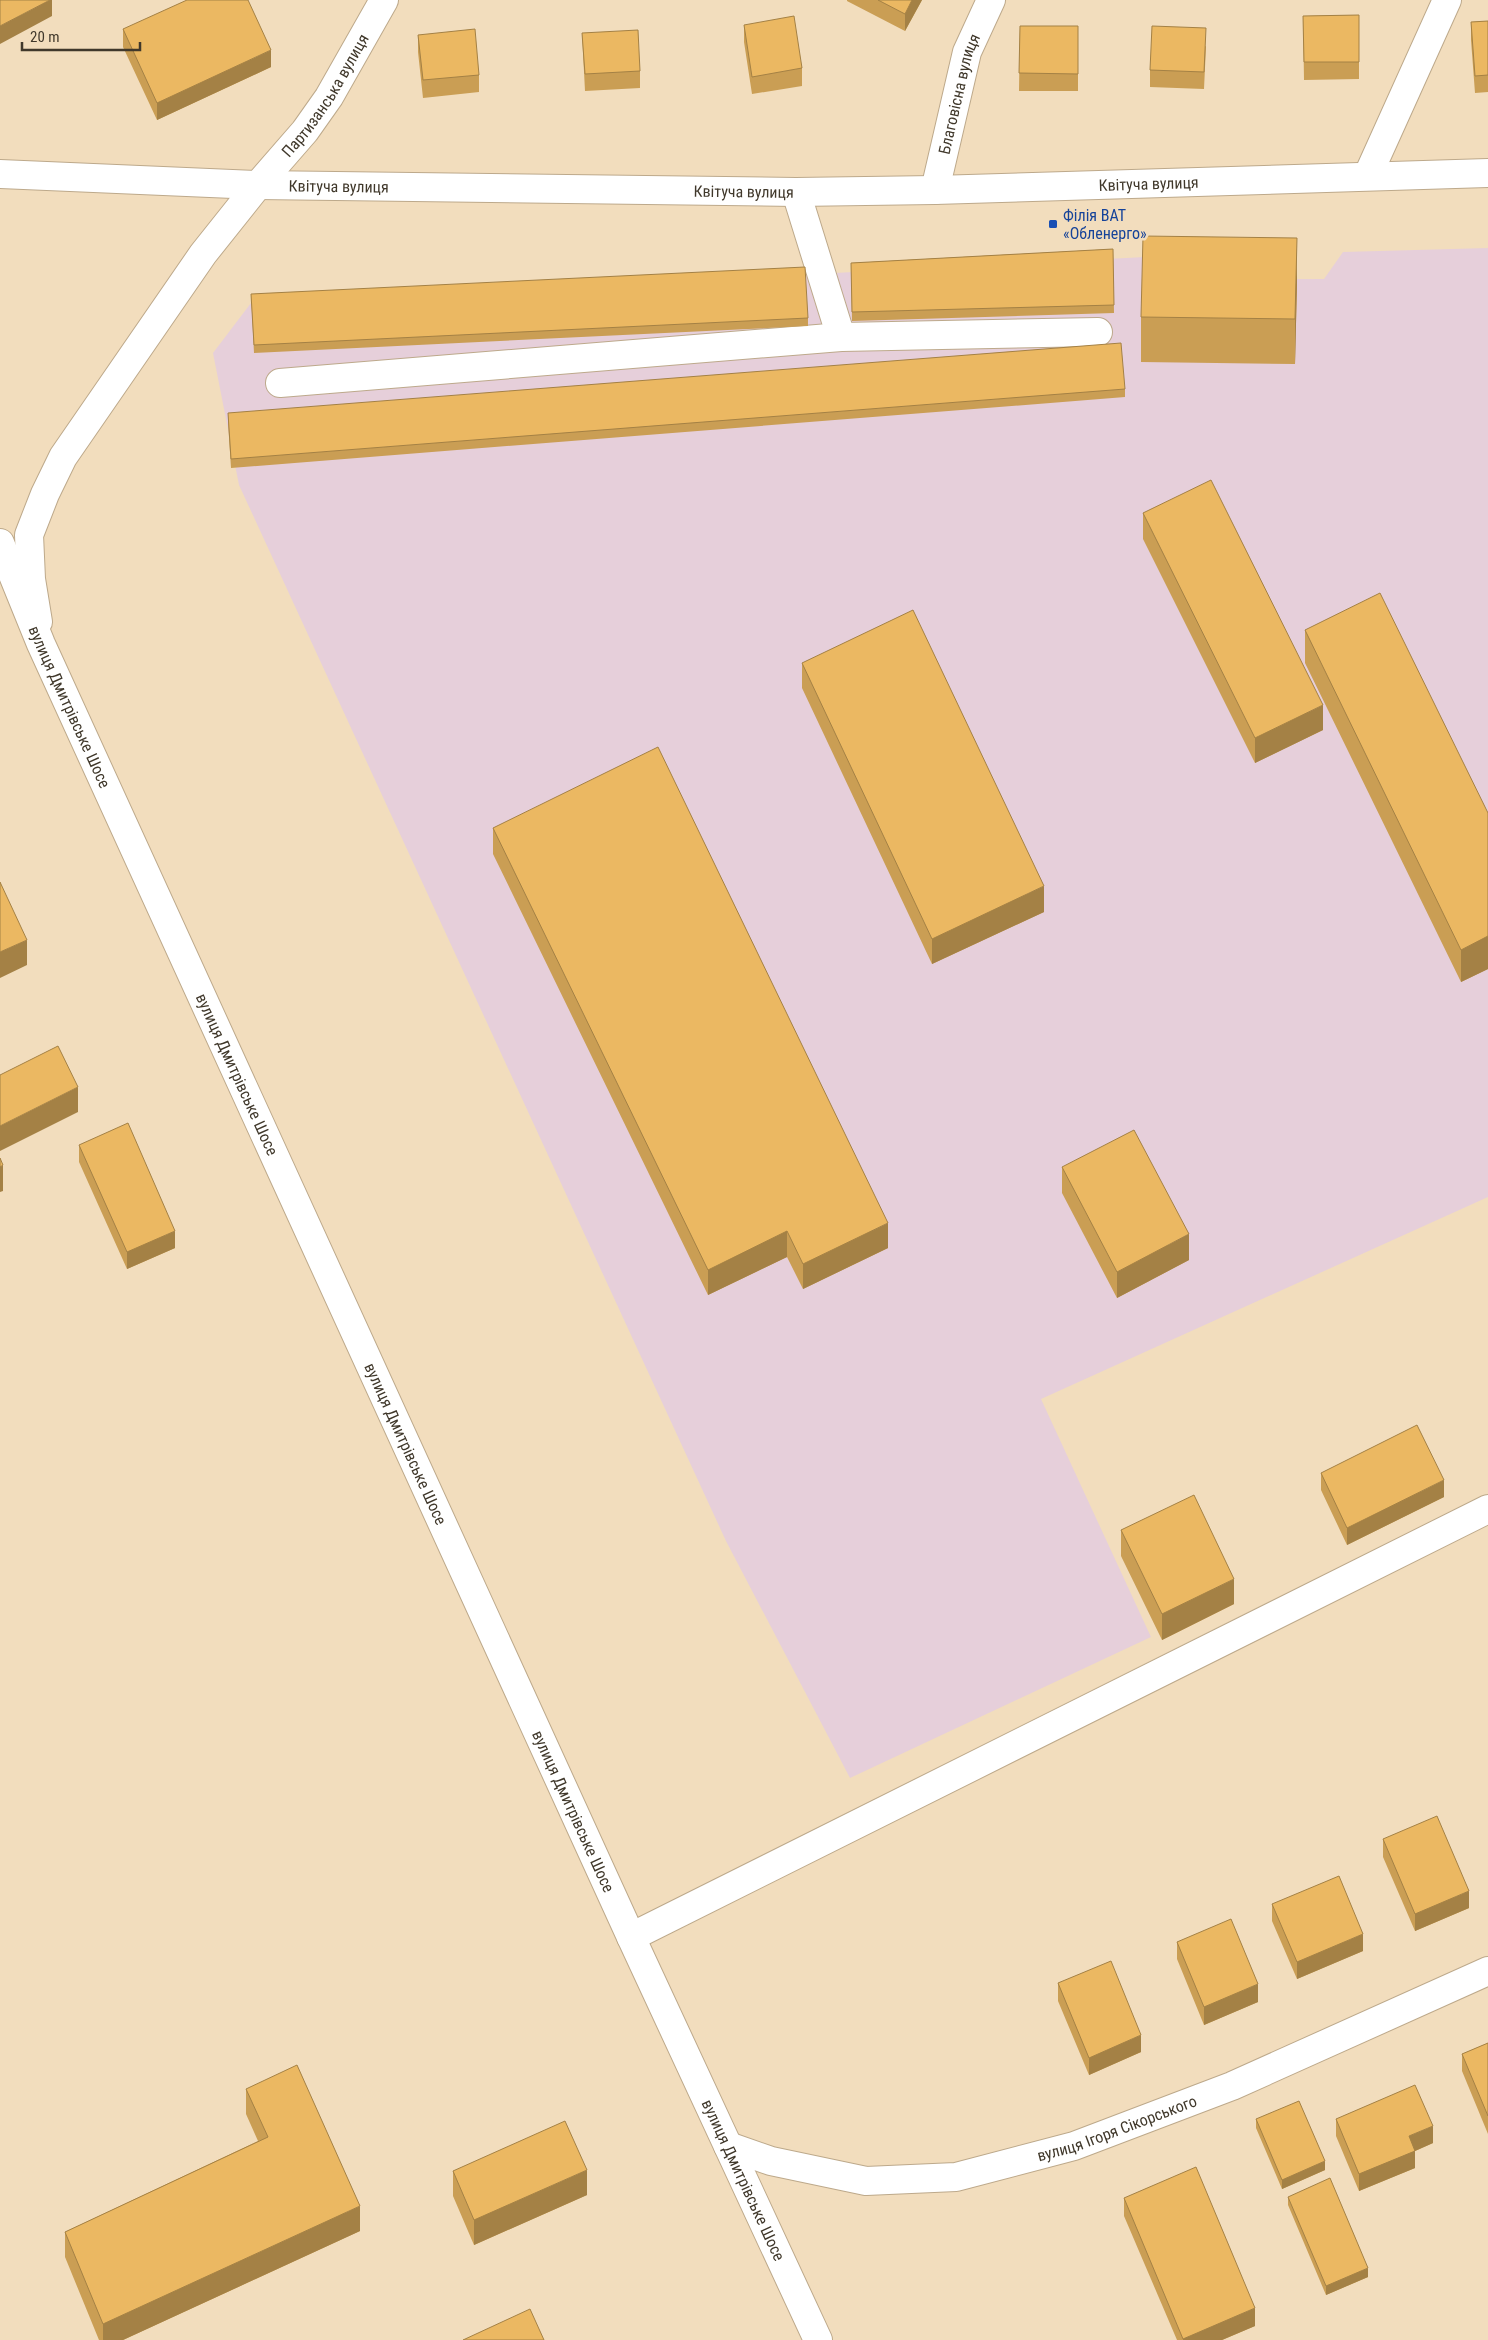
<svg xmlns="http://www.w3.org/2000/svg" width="1488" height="2340" font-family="'Roboto Condensed',sans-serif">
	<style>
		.industrial { fill: #e6cfda }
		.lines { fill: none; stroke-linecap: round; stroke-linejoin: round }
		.minor-casing { stroke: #bda98b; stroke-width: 30 }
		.major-casing { stroke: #bda98b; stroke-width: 30 }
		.minor { stroke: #fff; stroke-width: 28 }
		.major { stroke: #fff; stroke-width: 28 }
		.wall { fill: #ca9e54 }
		.shaded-wall { fill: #a48145 }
		.building { fill: #ebb862; stroke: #a48145 }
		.transit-dot { fill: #1a4fb4; stroke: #f2ddbd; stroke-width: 2 }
		.labels { text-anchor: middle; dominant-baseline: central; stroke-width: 5; stroke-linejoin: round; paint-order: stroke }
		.street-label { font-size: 16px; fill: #40382b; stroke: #f2ddbd }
		.transit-label { font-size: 16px; fill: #164399; stroke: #f2ddbd; text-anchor: start }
	</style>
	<rect width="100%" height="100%" fill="#f2ddbd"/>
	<path class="industrial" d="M1488 248V1197L1041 1399 1151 1637 850 1778 726 1541 239 485 213 353 251 303 1145 257 1144 280 1324 279 1343 252Z"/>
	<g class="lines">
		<g class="minor-casing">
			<g id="minor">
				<path id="s1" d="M0 174 258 185 796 192 935 190 1488 173"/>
				<path d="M1368 175 1447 0"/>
				<path id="s2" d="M935 190 967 52 991 0"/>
				<path d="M796 192 841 337"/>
				<path d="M280 383 841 337 1098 332"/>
				<path id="s3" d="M38 622 31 579 29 535 45 494 63 457 203 254 258 185 305 131 329 97 384 0"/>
				<path d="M631 1937 1488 1509"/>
				<path id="s4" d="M728 2146 771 2161 866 2181 956 2177 1074 2146 1232 2086 1488 1971"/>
			</g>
		</g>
		<g class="major-casing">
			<g id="major">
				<path id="s5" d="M0 543 41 644 631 1937 818 2340"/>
			</g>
		</g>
		<use href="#minor" class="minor"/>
		<use href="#major" class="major"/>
	</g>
	<path class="wall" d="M847 0H922L905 31 847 1Z
		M1359 15V79L1304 80 1303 16Z
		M1488 21V92L1475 93 1471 40V22Z
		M744 25 802 68V86L752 94 744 42Z
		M1020 26H1078V91H1019Z
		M123 29 271 67 157 120 123 47Z
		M582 33 640 71V88L585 91Z
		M418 35 479 75V92L423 98 418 52Z
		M1206 46 1204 89 1150 87V70Z
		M1113 249 1114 313 852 321 851 263Z
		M1297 283 1295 364 1141 362V317Z
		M251 294 808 318V326L254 353Z
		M1125 389V397L231 468 228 422V413Z
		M1143 513 1323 730 1255 763 1143 539Z
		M1305 630 1488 813V969L1461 982 1305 663Z
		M802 663 1044 912 932 964 802 688Z
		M493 828 888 1248 803 1289 787 1257 708 1295 493 854Z
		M79 1145 175 1248 127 1269 79 1162Z
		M1062 1167 1189 1260 1117 1298 1062 1193Z
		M1321 1473 1444 1497 1347 1545 1321 1490Z
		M1121 1530 1234 1604 1162 1640 1121 1556Z
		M1383 1839 1469 1908 1415 1931 1383 1857Z
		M1272 1904 1363 1951 1297 1979 1272 1921Z
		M1177 1942 1258 2002 1204 2025 1177 1959Z
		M1058 1983 1141 2052 1089 2075 1058 2001Z
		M1488 2043V2134L1462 2071V2054Z
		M246 2089 360 2231 123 2340H99L65 2257V2232L258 2141 246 2114Z
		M1256 2119 1325 2170 1282 2189 1256 2128Z
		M1336 2119 1433 2143 1415 2151V2168L1359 2191 1336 2136Z
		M453 2171 587 2195 474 2245 453 2196Z
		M1288 2197 1368 2277 1326 2295 1288 2205Z
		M1124 2198 1255 2326 1222 2340H1177L1124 2216Z"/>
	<path class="shaded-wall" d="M50 0H52V16L0 44V26Z
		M912 0H922L905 31V14Z
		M271 50V67L157 120V103Z
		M1297 238V283L1295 364V319Z
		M1323 705V730L1255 763V738Z
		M1044 886V912L932 964V939Z
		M1488 936V969L1461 982V950Z
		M27 940V965L0 978V952Z
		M78 1087V1112L0 1151V1126Z
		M3 1165V1191L0 1192V1167Z
		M888 1223V1248L803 1289V1264Z
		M175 1231V1248L127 1269V1252Z
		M787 1231V1257L708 1295V1270Z
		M1189 1234V1260L1117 1298V1272Z
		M1444 1480V1497L1347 1545V1528Z
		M1234 1579V1604L1162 1640V1614Z
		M1469 1891V1908L1415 1931V1914Z
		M1363 1934V1951L1297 1979V1962Z
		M1258 1984V2002L1204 2025V2007Z
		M1141 2035V2052L1089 2075V2058Z
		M1433 2126V2143L1415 2151V2168L1359 2191V2174L1409 2136Z
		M1325 2161V2170L1282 2189V2180Z
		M587 2170V2195L474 2245V2220Z
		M360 2206V2231L123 2340H103V2324Z
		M1368 2268V2277L1326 2295V2286Z
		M1255 2308V2326L1222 2340H1183V2339Z"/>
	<path class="building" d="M0 0H50L0 26Z
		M187 0H248L271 50 157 103 123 29Z
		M878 0H912L905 14Z
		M1359 15V62H1304L1303 16Z
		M794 16 802 68 752 77 744 25Z
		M1488 21V75L1475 76 1471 22Z
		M1020 26H1078V74L1019 73Z
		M1152 26 1206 28 1204 72 1150 70Z
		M475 29 479 75 423 80 418 35Z
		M638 30 640 71 585 74 582 33Z
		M1143 236 1297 238 1295 319 1141 317Z
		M1113 249 1114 305 852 312 851 263Z
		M805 267 808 318 254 345 251 294Z
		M1121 343 1125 389 231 459 228 413Z
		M1211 480 1323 705 1255 738 1143 513Z
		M1380 593 1488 813V936L1461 950 1305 630Z
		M913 610 1044 886 932 939 802 663Z
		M658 747 888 1223 803 1264 787 1231 708 1270 493 828Z
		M0 882 27 940 0 952Z
		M58 1046 78 1087 0 1126V1075Z
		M128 1123 175 1231 127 1252 79 1145Z
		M1134 1130 1189 1234 1117 1272 1062 1167Z
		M0 1158 3 1165 0 1167Z
		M1417 1425 1444 1480 1347 1528 1321 1473Z
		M1194 1495 1234 1579 1162 1614 1121 1530Z
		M1437 1816 1469 1891 1415 1914 1383 1839Z
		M1339 1876 1363 1934 1297 1962 1272 1904Z
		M1231 1919 1258 1984 1204 2007 1177 1942Z
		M1111 1961 1141 2035 1089 2058 1058 1983Z
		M1488 2043V2116L1462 2054Z
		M297 2065 360 2206 103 2324 65 2232 268 2137 246 2089Z
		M1415 2085 1433 2126 1409 2136 1415 2151 1359 2174 1336 2119Z
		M1299 2101 1325 2161 1282 2180 1256 2119Z
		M565 2121 587 2170 474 2220 453 2171Z
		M1196 2167 1255 2308 1183 2339 1124 2198Z
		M1330 2178 1368 2268 1326 2286 1288 2197Z
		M530 2309 544 2340H463Z"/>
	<rect class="transit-dot" x="1048" y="219" width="10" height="10" rx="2.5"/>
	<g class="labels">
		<g class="street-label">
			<text stroke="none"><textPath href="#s2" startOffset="99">Благовісна вулиця</textPath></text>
			<text stroke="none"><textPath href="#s3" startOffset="620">Партизанська вулиця</textPath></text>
			<text stroke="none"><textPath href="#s1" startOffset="1149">Квітуча вулиця</textPath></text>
			<text stroke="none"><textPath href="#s1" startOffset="339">Квітуча вулиця</textPath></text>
			<text stroke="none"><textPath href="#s1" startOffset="744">Квітуча вулиця</textPath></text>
			<text stroke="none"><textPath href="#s5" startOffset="178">вулиця Дмитрівське Шосе</textPath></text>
			<text stroke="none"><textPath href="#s5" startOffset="582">вулиця Дмитрівське Шосе</textPath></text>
			<text stroke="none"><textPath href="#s5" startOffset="988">вулиця Дмитрівське Шосе</textPath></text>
			<text stroke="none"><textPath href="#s5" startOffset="1392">вулиця Дмитрівське Шосе</textPath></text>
			<text stroke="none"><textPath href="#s4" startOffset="401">вулиця Ігоря Сікорського</textPath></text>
			<text stroke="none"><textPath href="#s5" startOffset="1798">вулиця Дмитрівське Шосе</textPath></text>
		</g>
		<g class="transit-label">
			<text x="1063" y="215">Філія ВАТ<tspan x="1063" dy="18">«Обленерго»</tspan></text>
		</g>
	</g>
	<path d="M22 42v8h118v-8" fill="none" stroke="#40382b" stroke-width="2.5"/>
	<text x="30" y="42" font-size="15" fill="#40382b" stroke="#f2ddbd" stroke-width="4" paint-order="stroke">20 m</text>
</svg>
